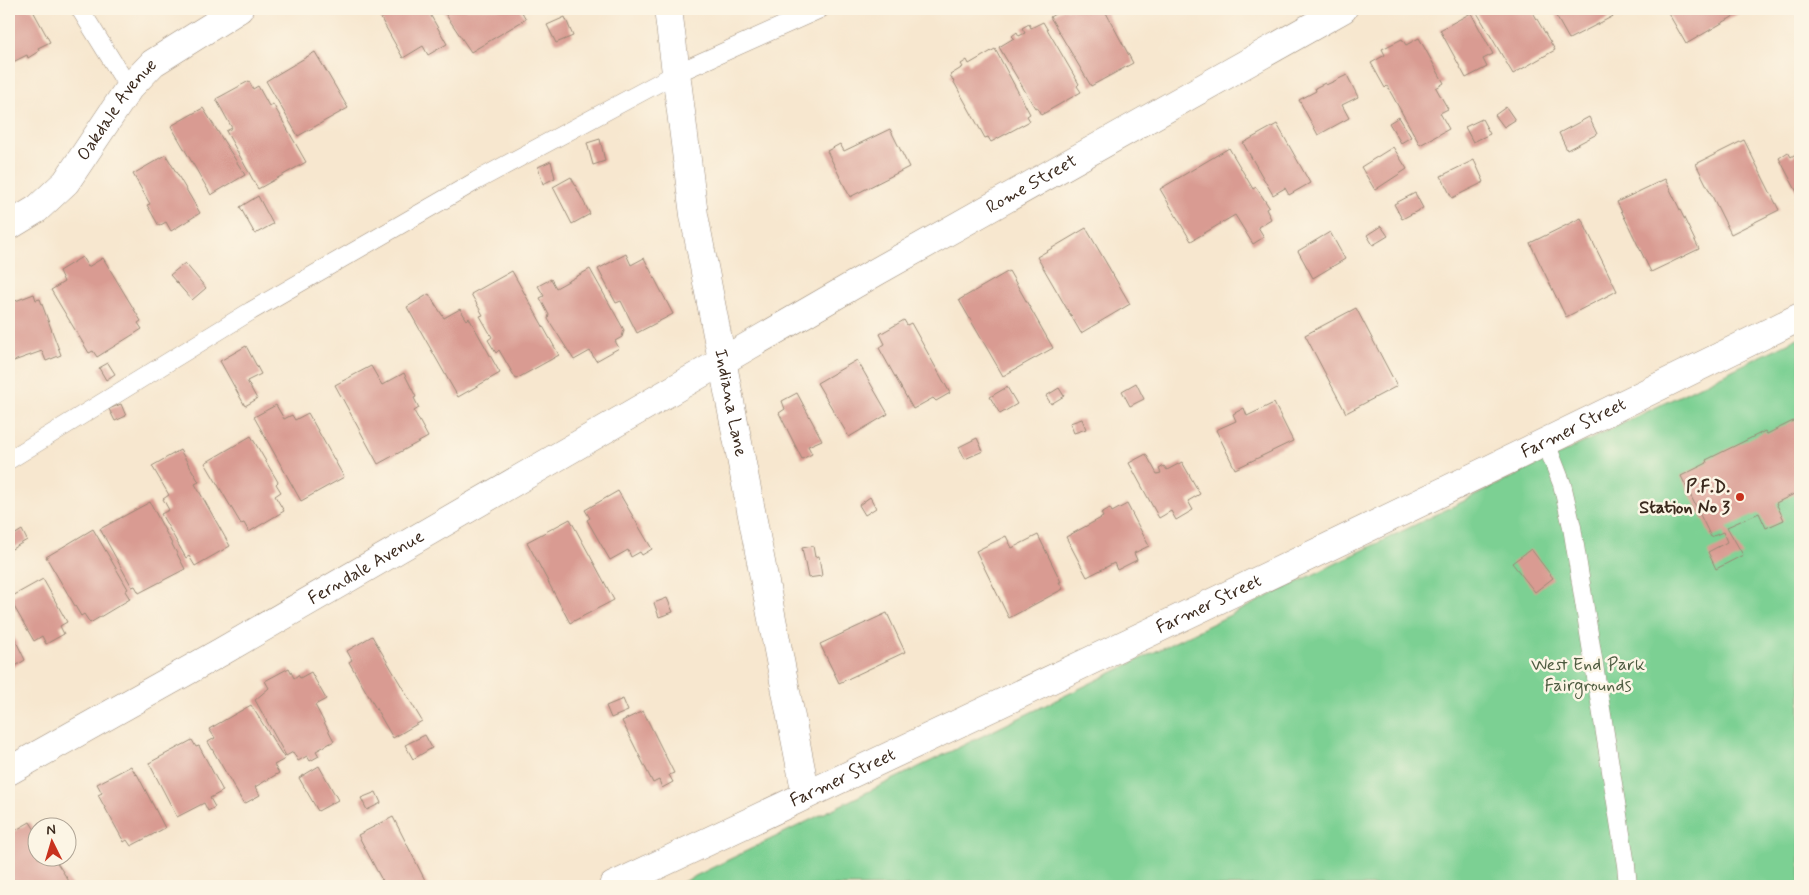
<svg xmlns="http://www.w3.org/2000/svg" width="1809" height="895" font-family="Mynerve,sans-serif">
	<style>
		.green { fill: #7cd093; stroke: #5c7d58 }
		.building { fill: #d99b92 }
		.lines { fill: none; stroke-linecap: round; stroke-linejoin: round }
		.service-casing { stroke: #998876; stroke-width: 19 }
		.minor-casing { stroke: #998876; stroke-width: 29 }
		.tertiary-casing { stroke: #998876; stroke-width: 29 }
		.service { stroke: #fff; stroke-width: 18 }
		.minor { stroke: #fff; stroke-width: 28 }
		.tertiary { stroke: #fff; stroke-width: 28 }
		.poi-dot { fill: #c8321e; stroke: #fcf5e5; stroke-width: 2 }
		.labels { text-anchor: middle; dominant-baseline: central; stroke-width: 5; stroke-linejoin: round; paint-order: stroke }
		.street-label { font-size: 18px; fill: #3b2a1e; stroke: #fcf5e5 }
		.poi-label { font-size: 18px; font-weight: bold; fill: #3b2a1e; stroke: #fcf5e5; text-anchor: end }
		.park-label { font-size: 18px; fill: #4e5c41; stroke: #fcf5e5 }
	</style>
	<rect width="100%" height="100%" fill="#fcf5e5"/>
	<filter id="ink" filterUnits="userSpaceOnUse"><feTurbulence type="fractalNoise" baseFrequency=".02" numOctaves="2"/><feDisplacementMap in="SourceGraphic" scale="10" xChannelSelector="R" yChannelSelector="G"/><feConvolveMatrix kernelMatrix="1 2 1 2 8 2 1 2 1" color-interpolation-filters="sRGB"/></filter>
	<filter id="wash" filterUnits="userSpaceOnUse"><feTurbulence type="fractalNoise" baseFrequency=".0096" numOctaves="4" result="noise"/><feDisplacementMap in="SourceGraphic" scale="20" xChannelSelector="R" yChannelSelector="G"/><feGaussianBlur stdDeviation="1.12" result="paint"/><feColorMatrix in="noise" values="0 0 0 0 0 0 0 0 0 0 0 0 0 0 0 0 0 1.4 0 .05"/><feComposite in="paint" operator="in"/></filter>
	<g filter="url(#wash)">
		<rect width="100%" height="100%" fill="#f7e7cf"/>
		<path class="green" d="M1800 337V886H683L681 883Z"/>
		<g id="blocks">
			<path class="building" d="M9 9H32L50 42 38 48 39 51 28 58 27 55 9 64Z
				M391 9H427L447 44 428 55 423 46 403 58 379 15Z
				M442 9H520L526 19 471 52Z
				M1063 9H1104L1133 63 1091 86 1050 17Z
				M1478 9H1531L1555 50 1513 74 1476 11Z
				M1552 9H1627L1569 39Z
				M1666 9H1746L1686 44Z
				M1471 13 1493 54 1483 59 1487 67 1466 78 1440 30Z
				M565 17 573 36 556 43 547 25Z
				M1043 22 1079 84 1077 86 1081 92 1041 115 1037 107 1035 108 999 47 1014 38 1012 36 1017 32 1019 36 1025 33 1022 28 1029 24 1031 28Z
				M1419 38 1444 83 1436 88 1448 109 1440 113 1449 129 1420 145 1387 86 1385 88 1371 63 1385 55 1382 49 1402 39 1406 45Z
				M995 49 1030 114 1027 116 1030 121 991 142 988 137 985 138 950 75 963 67 961 64 967 60 969 64Z
				M315 52 348 108 298 136 266 81Z
				M1347 75 1358 97 1342 105 1349 118 1318 135 1299 100 1316 91 1315 88 1325 83 1326 85Z
				M249 81 253 89 258 86 269 106 273 104 306 162 258 189 226 131 232 128 216 99Z
				M1506 107 1515 120 1504 127 1495 115Z
				M203 108 245 175 211 195 171 126Z
				M1399 117 1411 137 1401 143 1389 123Z
				M1589 117 1597 134 1567 150 1559 133Z
				M1482 119 1490 134 1473 142 1465 127Z
				M1277 124 1310 183 1289 195 1285 188 1273 195 1243 143Z
				M890 129 909 167 850 197 827 151 840 144 844 151Z
				M600 139 605 161 593 165 587 143Z
				M1744 140 1779 210 1731 234 1696 164Z
				M1393 147 1407 169 1375 190 1361 167Z
				M1229 148 1253 189 1256 187 1269 207 1266 209 1271 219 1258 227 1264 237 1253 244 1235 215 1191 241 1160 189Z
				M1800 151V198L1779 158 1788 152 1791 157Z
				M166 155 200 213 171 231 166 222 159 226 147 205 150 204 133 174Z
				M1474 160 1484 182 1452 198 1441 176Z
				M551 161 555 178 543 184 538 167Z
				M571 177 590 214 572 224 553 187Z
				M1665 179 1699 249 1651 272 1617 202Z
				M1415 193 1423 208 1402 219 1394 204Z
				M258 196 273 224 255 234 240 207Z
				M1581 218 1617 291 1566 317 1530 243Z
				M1381 226 1388 236 1373 245 1367 235Z
				M1086 228 1130 304 1081 333 1037 257Z
				M1330 232 1345 259 1313 278 1298 251Z
				M626 254 631 265 644 258 673 314 637 333 621 301 616 303 598 269Z
				M82 257 88 267 103 258 141 321 138 323 142 329 97 357 93 351 89 353 51 290 64 282 59 271Z
				M185 263 206 288 192 300 170 275Z
				M590 269 624 330 622 337 615 341 619 348 596 361 590 351 574 360 548 319 549 315 540 298 544 296 538 286 551 279 556 288Z
				M512 271 559 355 516 379 499 350 496 353 488 340 492 337 480 316 483 315 471 294Z
				M1009 271 1053 348 1003 376 959 300Z
				M34 294 36 300 40 299 61 355 46 361 42 351 11 362 9 355V311L13 310 10 303Z
				M429 294 444 318 460 309 467 320 469 318 500 373 458 397 407 307Z
				M1356 308 1397 386 1346 413 1305 335Z
				M904 320 907 325 911 323 950 393 936 401 933 398 913 409 879 348 885 344 880 334Z
				M246 346 261 374 247 381 257 399 245 406 220 361Z
				M857 360 888 414 849 437 817 383Z
				M108 363 115 374 106 380 99 368Z
				M371 366 382 385 404 373 416 397 414 398 419 408 414 411 428 437 378 464 335 385Z
				M1136 383 1144 399 1130 406 1122 391Z
				M1007 387 1017 404 1000 414 990 397Z
				M1059 388 1064 396 1051 404 1046 396Z
				M797 393 822 440 808 446 812 454 802 459 779 413 785 409 782 401Z
				M1274 403 1293 441 1235 469 1216 430 1236 421 1233 414 1244 408 1247 416Z
				M121 404 126 416 115 421 109 409Z
				M276 405 284 419 292 415 295 420 308 413 344 477 301 501 254 417Z
				M1082 419 1086 429 1074 433 1070 423Z
				M1795 420 1800 432V491L1776 503 1784 520 1766 528 1759 513 1727 527 1743 555 1716 569 1708 552 1727 542 1723 532 1711 537 1681 476 1707 463 1706 460 1765 431 1767 434Z
				M251 436 278 482 276 484 281 492 275 496 284 511 249 532 244 523 241 524 205 463Z
				M977 438 983 451 965 459 959 447Z
				M180 450 199 482 195 484 230 546 195 566 189 556 186 558 161 514 169 510 163 499 169 495 152 466Z
				M1146 454 1157 474 1161 473 1159 469 1164 466 1167 470 1182 462 1200 494 1188 501 1193 510 1176 520 1171 511 1159 518 1129 463Z
				M618 491 652 549 642 555 640 552 631 557 628 550 610 560 587 520 590 518 585 510Z
				M870 497 876 508 865 515 859 505Z
				M150 502 185 569 139 593 135 586 132 587 100 529Z
				M1127 504 1149 546 1134 553 1137 560 1117 570 1114 563 1087 577 1066 537 1103 517 1101 513 1110 508 1112 512Z
				M570 519 614 600 570 623 527 542Z
				M93 529 128 589 125 591 130 599 90 623 84 614 81 616 46 557Z
				M22 530 27 540 10 550 9 538Z
				M1038 535 1061 582H1059L1063 589 1009 618 976 551 1006 536 1012 548Z
				M813 546 815 557 819 556 822 576 808 578 802 548Z
				M1531 549 1553 578 1535 592 1512 563Z
				M43 579 67 622 60 626 64 634 46 644 42 636 34 641 9 598Z
				M667 598 673 612 659 617 654 603Z
				M887 613 905 652 839 683 820 644Z
				M9 627 25 660 9 670Z
				M372 636 422 721 393 738 349 662 352 660 347 651Z
				M289 668 294 678 298 675 300 678 311 672 326 699 315 705 334 741 316 751 319 756 310 761 307 756 298 761 293 752 286 756 255 700 269 688 265 681Z
				M623 699 628 711 611 718 606 706Z
				M251 705 285 759 274 765 279 773 255 787 260 795 244 804 208 742 215 738 209 729Z
				M643 711 674 773 669 775 673 782 662 788 659 780 653 783 622 721Z
				M425 735 432 748 413 759 405 745Z
				M192 740 196 747 199 746 223 791 210 798 215 807 208 811 204 803 177 817 149 763Z
				M131 766 136 775 137 774 165 828 131 846 127 840 124 842 98 795 102 793 97 784Z
				M319 766 338 800 318 811 299 778Z
				M376 792 381 803 367 810 361 798Z
				M393 817 428 886H385L358 835Z
				M30 822 35 830 38 829V858H54L72 886H12L9 881V834Z"/>
		</g>
	</g>
	<g filter="url(#ink)">
		<use href="#blocks" fill-opacity="0" stroke="#998876" stroke-width="1"/>
		<g class="lines">
			<g class="service-casing">
				<path id="service" d="M80 9 129 88
					M1546 443 1562 484 1572 527 1626 865 1628 886
					M9 460 251 311 476 181 677 73 820 9"/>
			</g>
			<g class="minor-casing">
				<g id="minor">
					<path id="s1" d="M668 9 694 215 806 795"/>
					<path id="s2" d="M9 226 37 209 66 182 129 88 153 63 239 9"/>
					<path id="s3" d="M9 771 221 652 876 272 1343 9"/>
				</g>
			</g>
			<g class="tertiary-casing">
				<g id="tertiary">
					<path id="s4" d="M613 886C1010 700 1407 512 1800 317"/>
				</g>
			</g>
			<use href="#service" class="service"/>
			<use href="#minor" class="minor"/>
			<use href="#tertiary" class="tertiary"/>
		</g>
	</g>
	<circle class="poi-dot" cx="1740" cy="497" r="5"/>
	<g class="labels">
		<g class="street-label">
			<text stroke="none"><textPath href="#s2" startOffset="161">Oakdale Avenue</textPath></text>
			<text stroke="none"><textPath href="#s3" startOffset="1179">Rome Street</textPath></text>
			<text stroke="none"><textPath href="#s1" startOffset="399">Indiana Lane</textPath></text>
			<text stroke="none"><textPath href="#s4" startOffset="1064">Farmer Street</textPath></text>
			<text stroke="none"><textPath href="#s3" startOffset="411">Ferndale Avenue</textPath></text>
			<text stroke="none"><textPath href="#s4" startOffset="659">Farmer Street</textPath></text>
			<text stroke="none"><textPath href="#s4" startOffset="254">Farmer Street</textPath></text>
		</g>
		<g class="poi-label">
			<text x="1730" y="487">P.F.D.<tspan x="1730" dy="21">Station No 3</tspan></text>
		</g>
		<g class="park-label">
			<text x="1588" y="665">West End Park<tspan x="1588" dy="21">Fairgrounds</tspan></text>
		</g>
	</g>
	<rect width="1809" height="895" fill="none" stroke="#fcf5e5" stroke-width="30"/>
	<g transform="translate(52 842) rotate(355)"><circle r="24" fill="#fcf5e5" stroke="#afa495"/>
	<path d="M0-4L9 19L0 12L-9 19Z" fill="#c8321e"/>
	<text y="-8" font-size="14" font-weight="bold" text-anchor="middle" fill="#3b2a1e">N</text>
	</g>
</svg>
